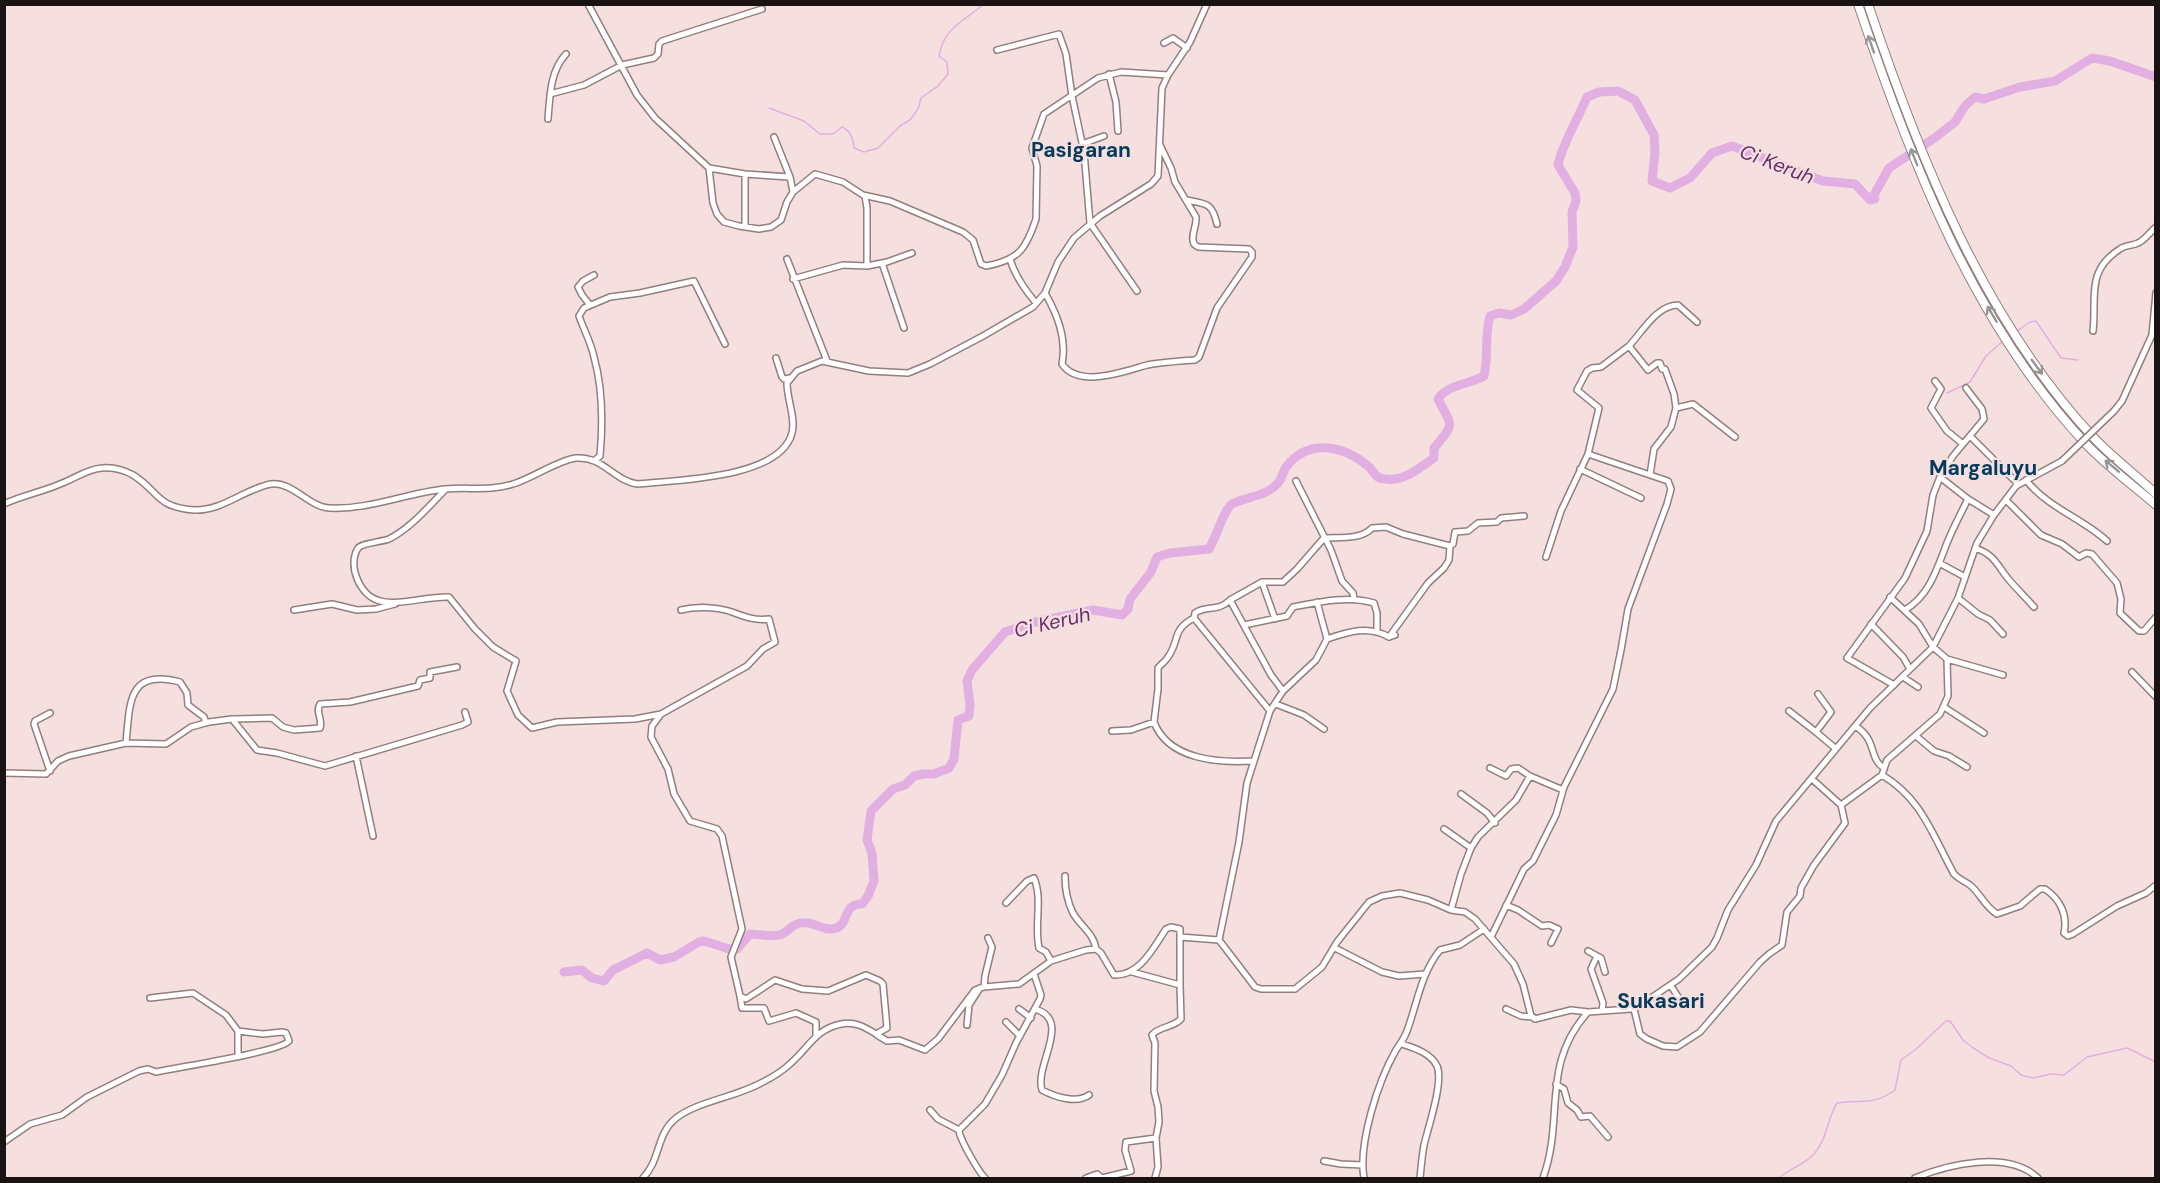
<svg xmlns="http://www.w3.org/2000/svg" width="2160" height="1183" font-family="'DM Sans',sans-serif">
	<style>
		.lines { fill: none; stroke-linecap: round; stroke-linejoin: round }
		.stream { stroke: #e2afe2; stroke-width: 1.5 }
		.river { stroke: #e2afe2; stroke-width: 9 }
		.minor-casing { stroke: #927e7e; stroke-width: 8 }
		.highway-casing { stroke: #927e7e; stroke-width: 10 }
		.minor { stroke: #fff; stroke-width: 5 }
		.highway { stroke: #fff; stroke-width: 8 }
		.minor-bridge-casing { stroke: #927e7e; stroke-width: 8; stroke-linecap: butt }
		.minor-bridge { stroke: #fff; stroke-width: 5 }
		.oneway { stroke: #989595 }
		.labels { text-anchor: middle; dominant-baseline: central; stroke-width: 4.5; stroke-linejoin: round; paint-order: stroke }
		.water-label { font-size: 20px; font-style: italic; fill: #672c69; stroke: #f6e0df }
		.quarter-label { font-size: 21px; font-weight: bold; fill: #043b5d; stroke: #f6e0df }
	</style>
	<rect width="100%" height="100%" fill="#f6e0df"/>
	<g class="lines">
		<path class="stream" d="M769 108 804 121 820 134H833L842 127C851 131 853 139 854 148L864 152 878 148 900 126 910 120 918 109 921 98 938 86 948 74 947 62 939 56C944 27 963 22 984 4
			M2017 331 2030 322 2036 321 2061 358 2078 360
			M1947 393 1970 382 1986 356 2004 340
			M1779 1178C1790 1168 1804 1165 1814 1154 1827 1140 1827 1119 1837 1103 1862 1099 1873 1106 1895 1090L1901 1060 1915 1050 1946 1021H1950L1963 1040 1972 1047 1989 1058 2011 1066 2021 1075 2033 1078 2051 1074 2064 1075 2087 1057 2127 1048 2156 1062"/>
		<path class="river" d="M564 972 582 970 592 978 604 981 613 970 647 953 660 960 674 957 699 942 704 941 729 949H737L750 934C757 934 772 937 779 935 788 934 791 921 808 923 817 924 826 932 836 928 850 923 842 904 862 904L868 896 874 881 872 853 867 840 871 811 893 789 905 785 914 776 923 774H934L949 768 954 759 958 720 969 716 970 705 967 681 972 670 1005 632 1035 622 1093 610 1122 615 1128 609 1130 599 1151 572 1157 557 1170 553 1209 549C1216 538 1224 509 1232 504 1247 496 1266 497 1278 483 1282 479 1283 471 1286 467 1308 438 1343 445 1368 466 1374 471 1375 479 1385 479 1404 482 1419 468 1434 458V448C1456 422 1452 427 1438 399 1448 384 1468 385 1484 376 1489 355 1484 335 1490 316L1499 313 1511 315 1524 309 1556 281 1565 267 1573 247 1572 212 1576 201 1575 193 1558 165C1563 142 1578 119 1587 97L1599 92 1618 91 1635 100 1654 135 1655 152 1652 181 1670 188 1690 178 1712 153 1732 146 1823 181 1855 184 1870 200 1875 199 1874 195 1889 168 1936 137 1955 122 1965 106 1975 97 1984 99 2020 87 2055 81 2092 58 2110 61 2156 77"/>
		<g class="minor-casing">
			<path id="minor" d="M588 4 637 95 655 118 709 168 713 203 717 214 724 222 739 226 759 229 771 227 781 220 787 202 793 192 815 174 843 182 863 195 890 201 963 232 973 240 981 264 986 266C1019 260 1026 249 1036 219L1037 166 1032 148 1044 114 1098 78 1121 72 1168 75
				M1164 43 1173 38 1187 48
				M997 50 1059 34 1066 54 1072 96
				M1109 74 1116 102 1118 131
				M550 94 584 85 622 65 654 58 658 54 659 44 662 41 762 9
				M1072 96 1084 152 1090 223 1137 291
				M548 119C550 96 550 71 566 54
				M774 137 790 177 793 192
				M1082 144 1104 136
				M709 168 745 174 790 177
				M865 196 867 208V266
				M1186 200C1206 204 1212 202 1217 224
				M745 226V174
				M787 259 827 361
				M1010 259C1015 276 1025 290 1036 303
				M882 263 904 328
				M793 279 843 265 867 266 887 262 912 253
				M1045 293C1057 314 1067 338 1062 364 1079 389 1125 371 1147 365 1163 362 1179 361 1195 360L1199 357 1217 308 1252 257V252L1249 249 1198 247 1194 244C1190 235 1197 227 1196 217L1175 182 1171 168 1160 145
				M590 305 582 295 578 287 583 281 594 275
				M2093 331C2097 299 2085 271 2120 249 2125 245 2132 246 2138 243 2145 240 2150 232 2156 227
				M1629 346 1601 367 1592 368 1587 371 1577 390 1599 408 1588 454 1650 475
				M776 358 782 377 784 379 790 378
				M1935 381 1941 389 1931 408 1947 431 1963 444
				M1676 408 1674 394 1665 369H1662L1660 363H1657L1648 370 1629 346C1642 332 1657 305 1678 305L1697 322
				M2114 411 2122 401 2152 335 2156 293
				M1971 437 2018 484
				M595 460 600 456C603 423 603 389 594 357 591 343 584 330 579 316L584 308 610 297 640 293 694 281 725 344
				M1580 469 1641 498
				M1940 477 1968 499 1994 515
				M2026 480C2048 508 2082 518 2107 541
				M1296 481 1331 550 1342 581 1353 593 1354 599
				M445 490C428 507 411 528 389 539 381 542 362 543 358 548 347 566 360 596 380 601 398 606 428 596 449 597L475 629 493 647 516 661 507 691 518 715 532 728 557 722 635 719 661 714 652 726 651 737 668 769 674 794 690 821 717 829 722 836 742 929 731 957 740 996 746 999 775 980 802 989 828 991 866 975 880 981 883 984 887 1028 876 1034C865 1027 854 1021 841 1024 816 1029 809 1047 791 1063 783 1071 771 1078 761 1083 736 1097 695 1102 675 1119 656 1135 661 1159 643 1178
				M2006 500 2041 535 2062 544 2079 557 2086 553 2092 554 2117 583 2121 599 2120 613 2139 631H2144L2156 617
				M4 504C23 495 42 492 60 484 74 479 87 469 102 468 113 467 124 470 133 475 159 491 155 507 194 510 223 511 244 489 271 484 292 481 309 507 329 508 370 510 406 493 445 489 467 487 492 491 513 484 531 479 558 460 576 458 603 456 613 480 637 484 676 480 780 479 792 433 796 418 787 400 787 383L797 371 822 361 869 371 908 373 930 364 983 336 1033 307 1045 293 1058 262 1074 238 1100 216 1151 184 1158 176 1162 88 1168 75 1190 42 1207 4
				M1450 546 1453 544 1455 532 1468 531 1478 523 1497 522 1501 518 1524 516
				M1975 548C1996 555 1997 566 2010 581 2018 590 2026 598 2034 607
				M1546 557 1561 511 1588 454
				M1941 564 1965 577
				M1262 582 1275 619
				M1958 598 1978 614 1990 620 2003 634
				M1317 602 1327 639
				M294 610 332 604 357 610 376 609 395 604
				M1905 610C1930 595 1937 568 1947 543 1953 528 1961 513 1968 499
				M1194 618 1195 613C1207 604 1217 613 1230 600
				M1871 624 1903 657 1910 669
				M1244 625 1287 616 1293 607C1318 602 1349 595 1374 603L1377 613V630
				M1947 659 2003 675
				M2132 672 2156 697
				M1903 677 1918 687
				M1894 685 1847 658 1905 578 1927 531 1933 495 1940 477 1953 456 1984 419 1982 409 1966 388
				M1283 691 1271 675 1230 600 1262 582H1283L1297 569 1324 538C1339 537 1361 540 1372 528L1386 527 1403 534 1450 546 1449 560 1444 568 1428 583 1389 637
				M1818 694 1831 712 1816 732 1835 748
				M1276 704 1304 715 1324 729
				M1944 707 1984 733
				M1789 711 1816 732
				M661 714 747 666 763 649 775 642 769 619C756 621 745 617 732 612 717 607 697 606 681 610
				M232 719 272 718 283 727 294 730 320 728C323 719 315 712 320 704L350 702 418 686 420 680 430 678V672L457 667
				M1154 722 1158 689V668C1161 664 1166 661 1168 657 1180 641 1171 630 1194 618L1270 711
				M1855 726C1878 740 1868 758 1884 768
				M1112 731 1131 730 1154 722C1168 760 1219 763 1253 761
				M1916 736 1934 751 1949 756 1967 767
				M126 743C130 704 127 668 180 682L187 693 188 705 204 717 206 723
				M356 756 373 836
				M1490 768 1506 776 1511 769 1518 768 1530 776 1563 790
				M50 771 34 724 35 721 50 713
				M4 773 46 774 58 761 69 756 126 743 166 744 191 727 209 722 232 719 257 750 277 753 325 766 462 725 468 722 465 712
				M1882 775C1922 799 1932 834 1954 874 1959 879 1964 881 1970 885 1980 893 1985 907 1997 914L2020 906 2040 889H2045C2060 899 2068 915 2064 933L2068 936 2073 934 2117 906 2146 893 2156 885
				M1812 779 1841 805
				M1461 794 1487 813 1495 823
				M1444 829 1471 848
				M1065 876C1065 888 1068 903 1073 913 1080 926 1094 933 1096 949
				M1006 903 1027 881 1034 878C1043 899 1034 925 1039 948L1046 952 1051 961
				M1506 905 1518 910 1542 926 1549 925 1558 929 1551 943
				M1451 910 1461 874 1471 848 1478 837 1516 800 1530 776
				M1491 937 1524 869 1533 861 1556 815 1564 787 1613 689 1621 650 1628 609 1667 504 1671 489 1668 481 1650 475 1654 449 1671 427 1676 408 1693 404 1735 437
				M1219 940 1255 987 1261 989H1295L1322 967 1337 942 1369 902 1382 896 1400 893 1428 900 1451 910 1465 912 1475 919 1514 964 1523 984 1531 1016 1535 1019 1571 1010 1588 1012
				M1335 948 1382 972 1399 976 1425 974
				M1588 951 1597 956
				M1132 972 1180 985V937L1219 940 1239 842 1247 783 1270 711 1283 691 1316 660 1327 639C1348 632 1368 625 1389 637L1395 635
				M1671 986 1684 1006
				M984 987 985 976 992 947 988 938
				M740 996 742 1008H764L769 1021 796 1013 816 1022V1036
				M1019 1009 1031 1018
				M1035 1009C1073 1020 1034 1065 1042 1090 1055 1097 1077 1104 1089 1095
				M1506 1009 1521 1016 1533 1017
				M1634 1009 1640 1034 1647 1039 1663 1046 1677 1047 1700 1032 1760 962 1769 954 1782 945 1787 912 1800 896 1801 888 1814 865 1845 823 1841 805 1882 775 1887 760 1940 714 1948 696 1947 659 1933 647 1919 624 1890 597
				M1602 1011 1603 1003 1591 969 1597 956 1601 958 1605 972
				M1006 1022 1020 1036
				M967 1025 969 1005 980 988
				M238 1031V1056
				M877 1035 887 1041 899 1040 925 1050 938 1039 975 990 984 987 1019 984 1051 961 1086 950 1096 949 1101 953 1114 975C1140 976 1153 948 1166 929L1171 927 1180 929V937
				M1402 1044C1414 1048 1431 1053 1437 1066 1444 1081 1428 1128 1424 1145 1422 1156 1421 1168 1420 1178
				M1556 1084 1564 1089 1568 1103 1577 1110 1581 1117 1590 1116 1608 1137
				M930 1110 938 1119 959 1130C959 1138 978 1171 985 1178
				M959 1130 985 1104 1002 1075 1016 1043 1040 999 1041 995 1034 974
				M4 1142 30 1124 62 1115 87 1097 139 1071 148 1069 156 1072C178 1067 280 1052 289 1041L286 1033 282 1032 263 1034 238 1031 226 1015 193 993 150 998
				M1324 1161 1341 1164 1363 1165
				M1086 1178 1097 1174 1102 1178 1131 1171 1125 1150 1126 1142 1156 1138
				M1155 1178 1158 1167 1156 1138 1159 1122 1158 1107 1154 1091 1155 1043 1152 1035C1159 1026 1173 1028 1181 1019L1180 985
				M1364 1178C1358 1144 1378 1081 1396 1050 1400 1044 1404 1039 1407 1031 1417 1004 1421 973 1440 950L1460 945 1484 929
				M1543 1178C1565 1118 1540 1065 1588 1012L1631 1009 1639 1006 1679 979 1712 947 1717 938 1728 910 1756 865 1776 821 1870 708 1933 647 1958 598 1977 543 1994 515 2016 486 2062 461
				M1915 1178C1949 1164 2008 1150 2038 1178"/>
		</g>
		<g class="highway-casing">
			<path id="highway" d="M1858 4C1910 159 1973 324 2087 445 2107 466 2134 486 2156 505
				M1868 4C1919 156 1983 320 2095 439 2113 458 2136 475 2156 494"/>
		</g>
		<use href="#minor" class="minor"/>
		<use href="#highway" class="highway"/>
		<g class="minor-bridge-casing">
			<path id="minor-bridge" d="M2062 461 2114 411"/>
		</g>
		<use href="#minor-bridge" class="minor-bridge"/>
	</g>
	<defs><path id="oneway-shaft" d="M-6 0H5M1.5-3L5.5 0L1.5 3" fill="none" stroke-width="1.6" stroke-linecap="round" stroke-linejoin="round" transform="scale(1.5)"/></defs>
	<g class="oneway">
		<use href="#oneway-shaft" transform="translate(1871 44) rotate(-109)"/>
		<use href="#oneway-shaft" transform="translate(1914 157) rotate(-112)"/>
		<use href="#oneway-shaft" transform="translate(1992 314) rotate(-121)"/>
		<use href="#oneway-shaft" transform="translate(2037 367) rotate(54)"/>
		<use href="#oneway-shaft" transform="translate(2112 466) rotate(-140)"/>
	</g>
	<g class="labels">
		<g class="water-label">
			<text transform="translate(1777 164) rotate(21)">Ci Keruh</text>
			<text transform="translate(1052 622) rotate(-13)">Ci Keruh</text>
		</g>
		<g class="quarter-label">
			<text x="1081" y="150">Pasigaran</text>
			<text x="1983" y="468">Margaluyu</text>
			<text x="1661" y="1001">Sukasari</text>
		</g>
	</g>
	<rect width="2160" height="1183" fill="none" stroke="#1a1313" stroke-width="12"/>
</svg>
